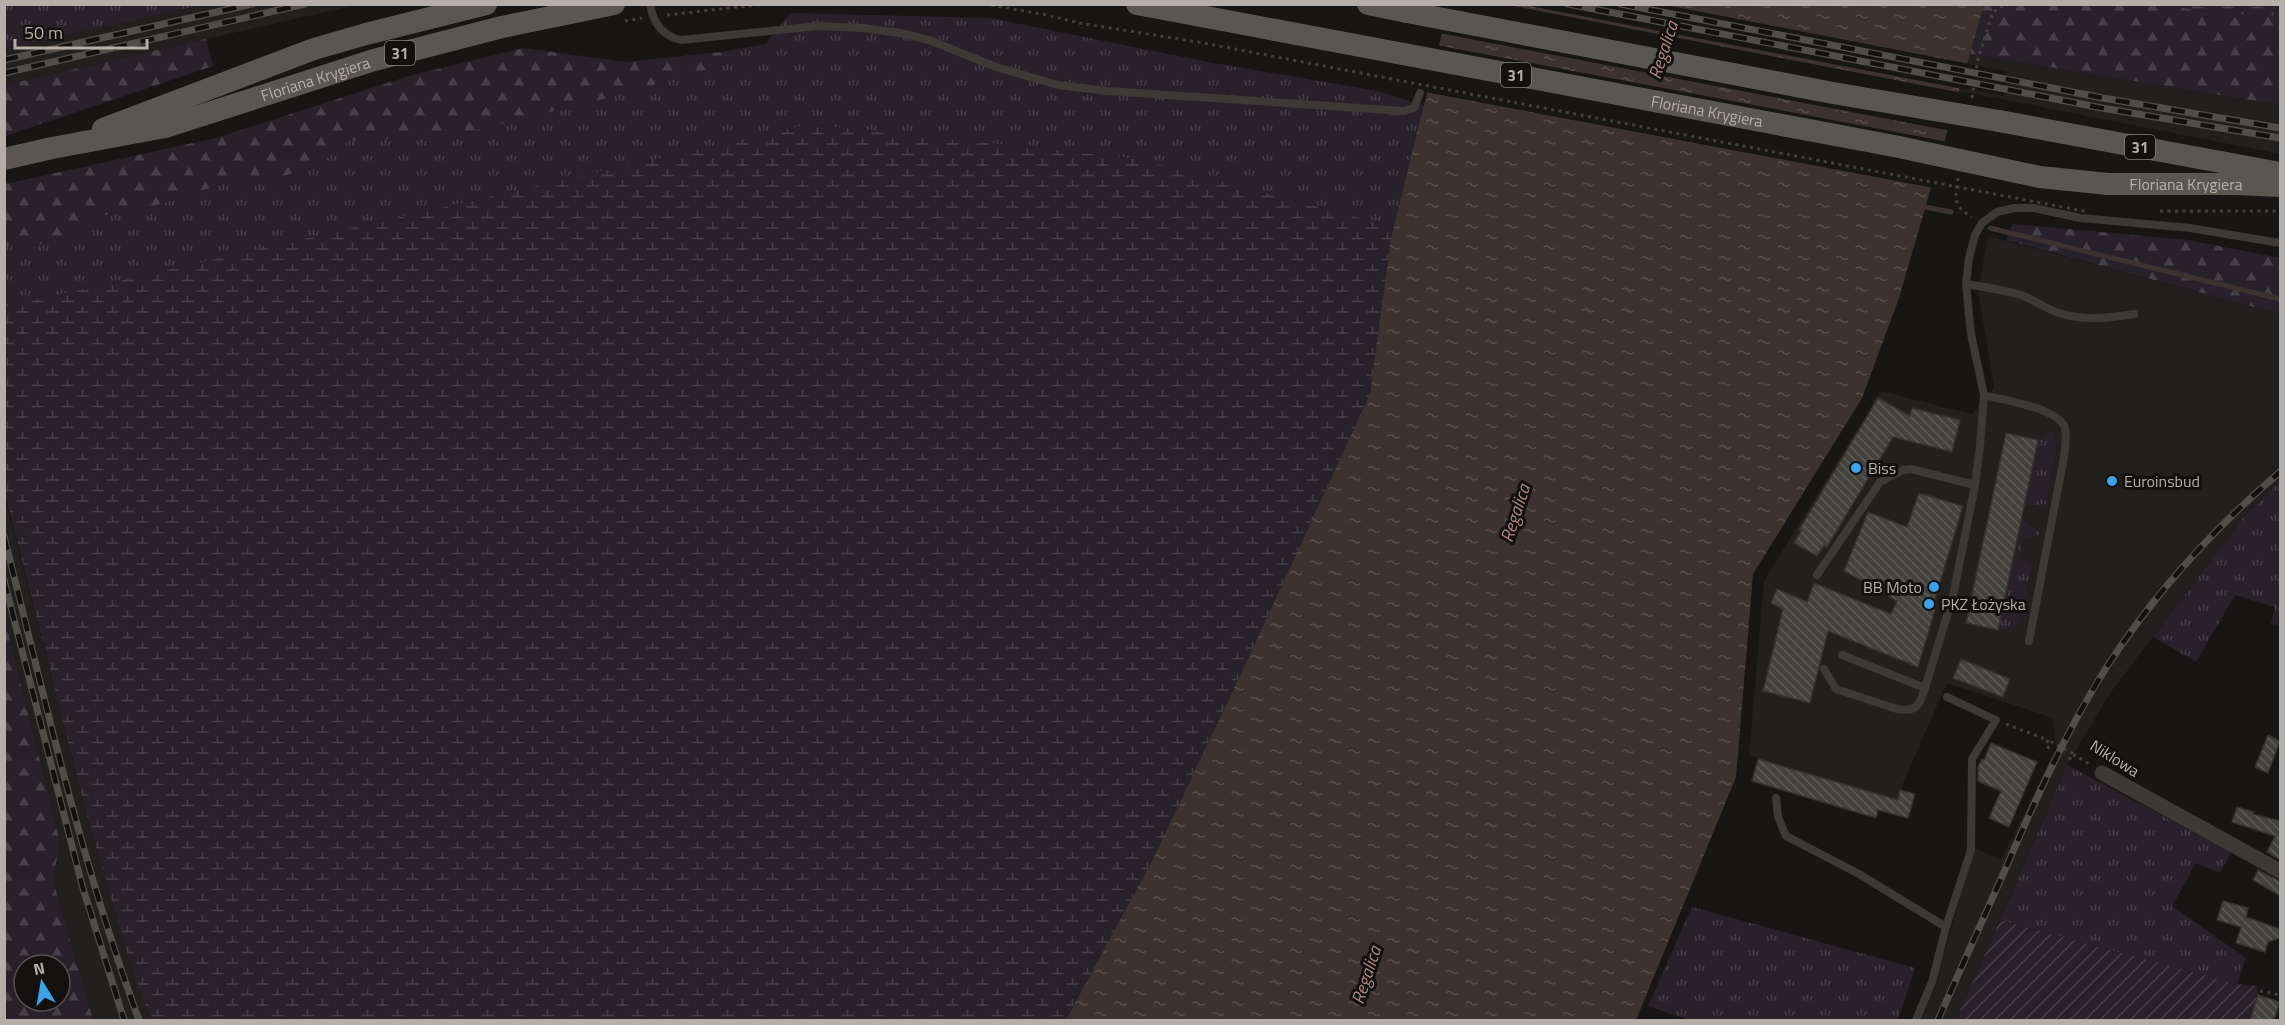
<svg xmlns="http://www.w3.org/2000/svg" width="2285" height="1025" font-family="'Titillium Web',sans-serif">
	<style>
		.built { fill: #21201e }
		.grass { fill: url(#grass-tufts) }
		.forest { fill: url(#forest-firs); fill-rule: evenodd }
		.wetland { fill: url(#wetland-marsh) }
		.garden { fill: url(#garden-furrows) }
		.water { fill: url(#water-ripples) }
		.pier { fill: #171615 }
		.lines { fill: none; stroke-linecap: round; stroke-linejoin: round }
		.stream { stroke: #3e3230; stroke-width: 5 }
		.building { fill: url(#building-back-hatch); stroke: #33322f; stroke-width: 1.5 }
		.path { stroke: #433f3c; stroke-width: 3; stroke-dasharray: 3 4.5; stroke-linecap: butt }
		.lane { stroke: #3c3936; stroke-width: 8 }
		.street { stroke: #3c3936; stroke-width: 15 }
		.primary { stroke: #5a5753; stroke-width: 22 }
		.rail-casing { stroke: #514d49; stroke-width: 7 }
		.rail { stroke: #121110; stroke-width: 4.5; stroke-dasharray: 14; stroke-linecap: butt }
		.path-bridge { stroke: #433f3c; stroke-width: 3; stroke-dasharray: 3 4.5; stroke-linecap: butt }
		.primary-bridge { stroke: #5a5753; stroke-width: 22 }
		.poi-dot { fill: #3ca3e8; stroke: #121110; stroke-width: 2 }
		.labels { text-anchor: middle; dominant-baseline: central; stroke-width: 6; stroke-linejoin: round; paint-order: stroke }
		.shield { fill: #121110; stroke: #857f7a; stroke-width: 1.5 }
		.shield-label { font-size: 15px; font-weight: bold; fill: #b6aea8 }
		.street-label { font-size: 16px; fill: #b6aea8; stroke: #121110 }
		.poi-label { font-size: 16px; fill: #b6aea8; stroke: #121110; text-anchor: start }
		.water-label { font-size: 18px; font-style: italic; fill: #b08a80; stroke: #121110 }
	</style>
	<defs>
		<pattern id="grass-tufts" width="24" height="20" patternUnits="userSpaceOnUse" patternTransform="scale(1.5)"><rect width="24" height="20" fill="#28212a"/><path d="M3 7l-1-3M5 7V3M7 7l1-3M15 17l-1-3M17 17v-4M19 17l1-3" fill="none" stroke="#453f46"/></pattern>
		<pattern id="forest-firs" width="22" height="20" patternUnits="userSpaceOnUse" patternTransform="scale(1.5)"><rect width="22" height="20" fill="#28212a"/><path d="M5 1l3.5 6h-7zM16 11l3.5 6h-7z" fill="#453f46"/></pattern>
		<pattern id="wetland-marsh" width="20" height="14" patternUnits="userSpaceOnUse" patternTransform="scale(1.5)"><rect width="20" height="14" fill="#28212a"/><path d="M1 5h8M5 5V1M11 12h8M15 12V8" fill="none" stroke="#453f46"/></pattern>
		<pattern id="garden-furrows" width="10" height="10" patternUnits="userSpaceOnUse" patternTransform="scale(1.5)"><rect width="10" height="10" fill="#28212a"/><path d="M-1 1l2-2M0 10L10 0M9 11l2-2" fill="none" stroke="#453f46"/></pattern>
		<pattern id="water-ripples" width="26" height="14" patternUnits="userSpaceOnUse" patternTransform="scale(1.5)"><rect width="26" height="14" fill="#3e3230"/><path d="M2 4q2-2 4 0t4 0M15 11q2-2 4 0t4 0" fill="none" stroke="#584d4b"/></pattern>
		<pattern id="building-back-hatch" width="6" height="6" patternUnits="userSpaceOnUse" patternTransform="scale(1.5)"><rect width="6" height="6" fill="#44423f"/><path d="M-1 5l2 2M0 0l6 6M5-1l2 2" fill="none" stroke="#5d5b58"/></pattern>
	</defs>
	<rect width="100%" height="100%" fill="#171615"/>
	<path class="built" d="M201 5H356L5 85 4 49Z
		M1970 54 2280 105V154L1970 93 1959 92 1960 88 2003 96 2007 71 1967 64Z
		M1988 236 2280 314V482L2243 518 2111 692 2067 765 1956 1020H1920L1933 990 1975 848 2001 860 2056 749 2053 718 1947 683 1900 790 1893 814 1878 810 1876 818 1752 781 1758 759 1749 755 1764 581 1881 391 1972 414 1994 388 1978 291Z
		M4 494 91 831 132 968 151 1020H93L53 880 60 842 5 620Z"/>
	<path class="grass" d="M5 4H201V5L5 49Z
		M790 13 990 18 1208 62 1378 91 1425 106 1394 227 1138 159 809 124 5 307 4 245 57 244 85 219 151 207 231 181H269L320 164 347 141 455 135 722 65V52L766 44Z
		M2052 429 2057 442 2046 504 2024 506 2039 440H2042Z
		M2280 482V625L2271 624 2275 607 2235 595 2196 662 2153 637 2243 518Z
		M2022 519 2039 532 2038 536 2023 539 2019 557 2032 564 2019 625 1996 631 1998 629Z
		M2067 765 2231 852 2220 873 2196 863 2172 906 2246 958 2237 984 2000 920Z
		M1692 907 1915 968 1898 1020H1689L1648 1006Z"/>
	<path class="forest" d="M2165 4 2208 12 2280 17V105L1970 54 1984 5Z
		M206 39 213 66 5 136V85Z
		M523 48 625 62 722 52V65L608 98 455 135 347 141 320 164 269 181H231L151 207 85 219 57 244 5 245V184L216 138 409 76Z
		M2013 224 2188 240 2280 258V314L2006 240Z
		M5 620 60 842 53 880 93 1020H5ZM24 965H60V1001H24Z"/>
	<path class="wetland" d="M2165 5H2280V17L2208 12Z
		M809 124 1138 159 1394 227 1370 394 1246 663 1153 859 1066 1020H151L132 968 91 831 5 494 4 307Z"/>
	<path class="garden" d="M2000 920 2237 984 2257 986 2258 995 2250 1020H1956Z"/>
	<path class="water" d="M1449 5H1984L1899 298 1862 398 1753 574 1736 777 1636 1020H1066L1153 859 1246 663 1370 394 1391 238Z"/>
	<path class="pier" d="M1446 4 1514 6 1962 93 1951 131 1439 33Z
		M1524 5H1666L1970 64 1963 89Z
		M1436 45 1885 130 1948 142 1934 188 1425 92Z"/>
	<g class="lines">
		<path class="stream" d="M1920 206 1951 212
			M1990 228 2280 299"/>
	</g>
	<path class="building" d="M1878 398 1910 416 1912 408 1960 420 1952 452 1893 437 1827 547 1824 545 1817 556 1794 543 1801 531 1799 530Z
		M2006 433 2038 440 1998 630 1966 623Z
		M1919 493 1963 506 1932 609 1935 610 1918 667 1828 631 1810 703 1763 691 1783 609 1771 603 1777 589 1807 602 1814 583 1891 614 1897 601 1844 571 1868 512 1907 527Z
		M1961 659 2010 679 2003 697 1953 678Z
		M2268 735 2280 741 2268 773 2255 767Z
		M1991 743 2037 762 2009 827 1989 818 2001 791 1978 781V767L1982 759 1984 760Z
		M1758 759 1898 800 1900 790 1915 794 1908 818 1878 810 1876 818 1752 781Z
		M2237 807 2254 812 2253 814 2280 821V860L2267 852 2275 836 2232 822Z
		M2258 870 2280 881V896L2253 880Z
		M2223 901 2248 908 2246 917 2280 929V938L2268 942 2265 952 2236 943 2241 927 2217 920Z
		M2258 995 2280 1002 2274 1020H2250Z"/>
	<g class="lines">
		<path class="path" d="M984 4 1047 15 1079 23
			M667 15 766 4
			M625 21 642 18
			M1972 98 1978 59 1993 12 2006 4
			M1958 178C1955 199 1953 206 1972 217
			M2160 211H2280
			M2006 724 2048 740 2046 746 2049 748 2052 742 2072 753 2069 758 2072 760 2075 755 2089 764
			M2260 991 2280 995"/>
		<path class="lane" d="M650 4C653 23 662 36 681 40L818 26 863 28 900 33 929 40 996 67 1058 85 1107 91 1404 111 1414 108 1420 93
			M1966 284C1985 287 2003 290 2021 295 2035 300 2046 309 2059 313 2083 321 2110 318 2134 314
			M1984 395C2003 400 2059 408 2065 428 2067 437 2065 448 2064 457L2029 641
			M1817 575 1880 482 1903 470 1911 469 1975 485
			M1842 655 1925 688 1953 596 1975 485 1980 446 1984 395 1971 334 1966 284 1969 258 1975 235 1982 223 1997 212 2014 208H2034L2080 218 2190 228 2280 243
			M1824 669 1836 689 1897 709C1918 712 1919 705 1925 688
			M1776 798 1778 817 1786 836 1859 874 1946 927
			M1916 1020 1932 982 1946 927 1971 850 1972 759 1996 720 1947 697"/>
		<path class="street" d="M2102 773 2280 871"/>
		<g class="primary">
			<path d="M1368 4 1407 12"/>
			<path d="M1999 121 2280 173"/>
			<path d="M103 129 314 49 366 34 486 4"/>
			<path id="s1" d="M4 159 52 148 165 127 374 60 502 27 614 4"/>
			<path id="s2" d="M2108 184H2236L2280 186"/>
		</g>
		<g class="rail-casing">
			<path id="rail" d="M1568 4 2102 108 2280 138
				M1621 4 2103 98 2280 128
				M4 60 252 4
				M4 73 305 4
				M4 536C45 699 81 863 139 1020
				M4 580 82 885 124 1020
				M1938 1020C1961 968 1985 915 2008 863 2037 796 2067 730 2106 668 2154 594 2213 529 2280 472"/>
		</g>
		<use href="#rail" class="rail"/>
		<path class="path-bridge" d="M1079 23 1198 42 2089 212"/>
		<g class="primary-bridge">
			<path id="s3" d="M1137 4 1894 146 2040 177 2108 184"/>
			<path d="M1407 12 1833 93 1999 121"/>
		</g>
	</g>
	<g class="poi-dot">
		<circle cx="1856" cy="468" r="6"/>
		<circle cx="2112" cy="481" r="6"/>
		<circle cx="1934" cy="587" r="6"/>
		<circle cx="1929" cy="604" r="6"/>
	</g>
	<g class="labels">
		<g class="shield">
			<rect x="385" y="41" width="30" height="24" rx="4.5"/>
			<rect x="1501" y="63" width="30" height="24" rx="4.5"/>
			<rect x="2125" y="135" width="30" height="24" rx="4.5"/>
		</g>
		<g class="shield-label">
			<text x="400" y="53">31</text>
			<text x="1516" y="75">31</text>
			<text x="2140" y="147">31</text>
		</g>
		<g class="street-label">
			<text stroke="none"><textPath href="#s1" startOffset="322">Floriana Krygiera</textPath></text>
			<text stroke="none"><textPath href="#s3" startOffset="580">Floriana Krygiera</textPath></text>
			<text stroke="none"><textPath href="#s2" startOffset="78">Floriana Krygiera</textPath></text>
			<text transform="translate(2115 758) rotate(32)">Niklowa</text>
		</g>
		<g class="poi-label">
			<text x="1868" y="468">Biss</text>
			<text x="2124" y="481">Euroinsbud</text>
			<text x="1922" y="587" text-anchor="end">BB Moto</text>
			<text x="1941" y="604">PKZ Łożyska</text>
		</g>
		<g class="water-label">
			<text transform="translate(1663 50) rotate(-72)">Regalica</text>
			<text transform="translate(1515 513) rotate(-72)">Regalica</text>
			<text transform="translate(1366 975) rotate(-72)">Regalica</text>
		</g>
	</g>
	<rect width="2285" height="1025" fill="none" stroke="#b6aea8" stroke-width="12"/>
	<g transform="translate(42 983) rotate(349)"><circle r="28" fill="#121110" stroke="#54504d" stroke-width="1.5"/>
	<path d="M0-4.5L10 22L0 15L-10 22Z" fill="#3ca3e8"/>
	<text y="-9" font-size="16" font-weight="bold" text-anchor="middle" fill="#b6aea8">N</text>
	</g>
	<path d="M15 39v9h132v-9" fill="none" stroke="#b6aea8" stroke-width="3"/>
	<text x="24" y="39" font-size="18" fill="#b6aea8" stroke="#121110" stroke-width="4.5" paint-order="stroke">50 m</text>
</svg>
